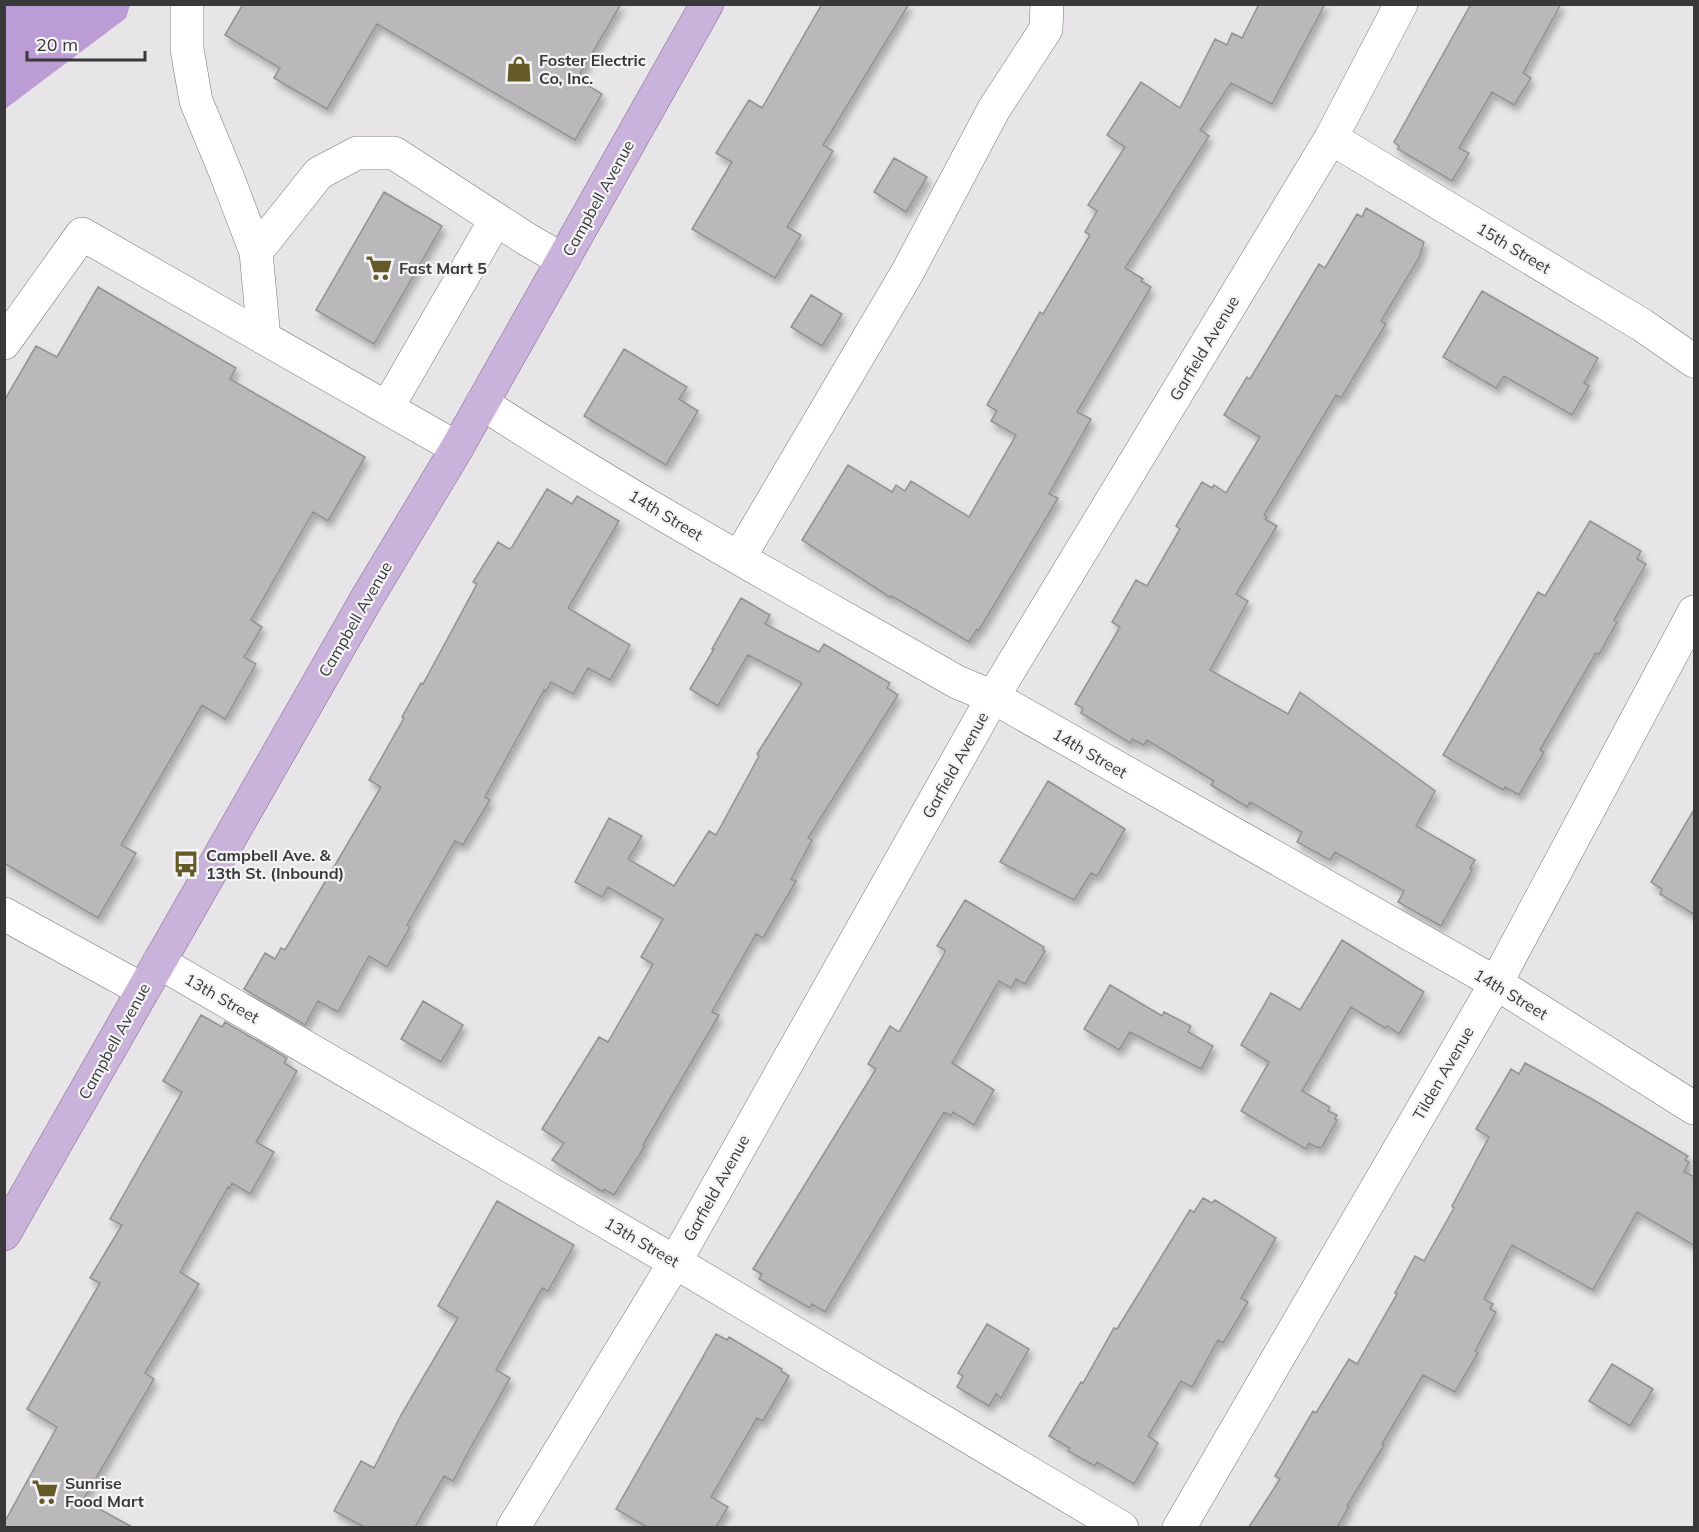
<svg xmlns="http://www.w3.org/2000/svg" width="1699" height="1532" font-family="Mulish,sans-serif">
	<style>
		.forest { fill: #bc9cd4 }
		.building { fill: #bab8bb; stroke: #939194; stroke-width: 1.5; filter: url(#shadow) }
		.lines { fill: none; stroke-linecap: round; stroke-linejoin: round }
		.minor-casing { stroke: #78777a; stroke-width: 34 }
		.major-casing { stroke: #806792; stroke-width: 34 }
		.minor { stroke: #fff; stroke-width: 33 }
		.major { stroke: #cab3da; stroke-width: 33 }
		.labels { text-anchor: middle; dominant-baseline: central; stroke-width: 4.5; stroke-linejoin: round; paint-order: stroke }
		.poi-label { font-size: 16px; font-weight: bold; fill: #39383a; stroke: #f4f3f6; text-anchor: start }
		.street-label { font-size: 16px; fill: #39383a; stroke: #f4f3f6 }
	</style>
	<defs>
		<filter id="shadow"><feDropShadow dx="3.5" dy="6" stdDeviation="3" flood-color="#0004"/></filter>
	</defs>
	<rect width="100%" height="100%" fill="#e7e5e8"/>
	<path class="forest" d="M5 4H130V5L126 18 5 109Z"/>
	<path class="building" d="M243 4H621L577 79 602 94 575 140 377 24 327 109 274 78 280 68 225 35Z
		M822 4H909L823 145 833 151 787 227 801 235 775 278 692 229 732 162 716 153 749 100 762 108Z
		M1259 4H1325L1272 104 1231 83 1200 130 1209 136 1125 268 1143 279 1141 281 1151 287 1077 412 1091 419 1049 494 1058 498 979 630 977 629 969 642 892 596 891 598 802 540 848 465 892 492 896 485 905 491 911 481 969 517 1016 435 991 421 997 411 987 405 1040 312 1043 314 1090 235 1085 232 1097 211 1088 205 1125 147 1107 135 1141 82 1180 108 1215 39 1227 45 1232 33 1242 38Z
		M1471 4H1561L1523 73 1531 78 1514 105 1492 92 1459 148 1469 153 1452 181 1398 149 1399 146 1394 142Z
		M894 158 927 177 906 212 874 192Z
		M384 192 442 226 374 344 316 310Z
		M1366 208 1424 242 1419 258 1381 321 1386 324 1341 398 1336 395 1264 515 1267 517 1265 519 1277 526 1236 594 1248 601 1210 670 1288 714 1300 692 1435 791 1416 826 1475 860 1470 868 1472 870 1441 926 1398 902 1404 891 1335 852 1330 860 1297 842 1302 832 1250 802 1247 807 1211 785 1214 781 1147 740 1144 745 1132 739 1130 743 1081 713 1083 708 1075 704 1120 627 1112 622 1136 580 1147 586 1180 529 1176 526 1202 482 1212 488 1214 485 1226 493 1260 437 1224 415 1247 377 1250 379 1319 264 1325 268 1357 214 1362 217Z
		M98 287 236 368 230 379 365 457 328 521 313 512 251 620 262 627 244 657 256 664 225 719 202 705 121 845 136 853 98 918 4 863V401L36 346 57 357Z
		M1482 291 1598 358 1584 383 1589 386 1572 415 1504 376 1496 388 1443 357Z
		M811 295 842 314 822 346 791 327Z
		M624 349 687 387 679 399 698 411 666 465 584 416Z
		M547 489 572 504 577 496 619 521 568 608 630 645 610 680 588 668 573 694 551 682 546 691 544 690 485 797 490 800 463 845 455 841 407 925 410 927 387 967 369 956 338 1012 318 1001 305 1025 244 989 265 953 275 959 281 948 285 950 381 787 369 780 404 718 402 717 421 683 423 684 477 584 473 582 498 542 509 549 512 547Z
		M1590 521 1641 551 1637 559 1646 564 1614 620 1617 622 1599 654 1596 653 1540 750 1544 752 1519 795 1505 787 1503 790 1443 755 1538 592 1545 596Z
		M741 598 770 615 765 624 819 652 824 644 890 683 887 688 898 695 808 838 812 840 791 879 796 881 763 938 756 934 712 1012 719 1015 643 1145 645 1146 614 1195 604 1189 603 1192 552 1160 564 1143 542 1129 599 1037 608 1042 653 964 641 957 663 919 608 887 602 897 575 882 609 818 642 836 628 859 674 886 709 831 716 835 759 756 757 754 802 683 748 655 718 706 690 689 714 649H712Z
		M1048 781 1125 829 1097 876 1091 873 1074 900 1000 862Z
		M1695 808V915L1660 894 1662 889 1651 882Z
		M965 900 1044 947 1043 950 1045 951 1025 984 1016 979 1011 988 999 981 952 1063 994 1090 974 1125 953 1112 951 1116 944 1112 825 1312 812 1304 810 1308 759 1279 762 1274 753 1269 876 1069 868 1064 890 1026 899 1032 944 954 945 950 937 946Z
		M1342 940 1424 992 1399 1034 1387 1026 1385 1028 1351 1007 1302 1091 1330 1107 1328 1111 1337 1115 1335 1119 1337 1120 1321 1148 1319 1147 1318 1148 1309 1143 1306 1149 1241 1111 1269 1062 1241 1045 1271 993 1300 1010Z
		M1110 985 1162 1016 1164 1012 1191 1026 1188 1032 1213 1046 1201 1069 1130 1032 1119 1050 1084 1029Z
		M423 1001 463 1025 441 1062 401 1039Z
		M201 1015 222 1027 225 1022 287 1058 284 1063 297 1071 256 1142 274 1152 250 1194 232 1183 230 1188 228 1187 180 1272 199 1284 145 1373 154 1379 83 1500 132 1527H4V1523L57 1427 27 1409 100 1283 90 1278 122 1225 110 1219 182 1092 163 1081Z
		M1525 1063 1592 1099 1688 1156 1685 1160 1689 1162 1684 1172 1695 1177V1246L1637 1212 1593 1290 1512 1245 1484 1299 1493 1304 1490 1309 1496 1312 1475 1351 1478 1353 1455 1392 1423 1375 1382 1444 1384 1445 1347 1506 1349 1507 1337 1527H1249L1280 1479 1275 1476 1313 1411 1316 1413 1349 1359 1357 1364 1397 1294 1395 1293 1415 1256 1424 1261 1454 1208 1452 1206 1489 1137 1476 1129 1511 1069 1519 1074Z
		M1203 1198 1212 1203 1215 1200 1276 1238 1241 1298 1248 1302 1223 1343 1218 1340 1192 1387 1181 1381 1148 1436 1158 1443 1134 1484 1097 1462 1095 1466 1068 1451 1070 1448 1049 1436 1081 1382 1083 1383 1114 1328 1117 1329 1190 1210 1194 1212Z
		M497 1201 574 1245 548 1291 542 1288 496 1370 510 1378 471 1447 453 1481 444 1476 415 1527H364L334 1511 361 1461 374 1468 401 1415 458 1318 438 1306Z
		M987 1324 1029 1349 1001 1398 996 1394 989 1406 957 1387 963 1376 958 1373Z
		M716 1334 727 1340 729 1337 782 1369 781 1371 789 1376 763 1421 757 1418 711 1497 728 1507 716 1527H647L616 1509Z
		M1612 1364 1653 1389 1630 1426 1589 1401Z"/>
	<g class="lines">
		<g class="minor-casing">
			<path id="minor" d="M187 4V49L196 101 227 176 256 252 264 338
				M1331 138 1642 325 1694 361
				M256 252 319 173 357 153H394L528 240 563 260
				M4 343 82 234 457 448
				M482 403C636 503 798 591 957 682L993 697 1496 983 1694 1108
				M387 408 496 219
				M739 558 907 273 994 109 1046 29 1047 4
				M4 914 143 990
				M159 962 675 1262 1122 1528
				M513 1528 675 1262 993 697 1331 138 1401 4
				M1179 1528 1496 983 1694 612"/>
		</g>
		<g class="major-casing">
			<path id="major" d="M4 1234 367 598 457 448 707 4"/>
		</g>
		<use href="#minor" class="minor"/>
		<use href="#major" class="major"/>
	</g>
	<defs>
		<g id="shop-bare" transform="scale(2.07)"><path d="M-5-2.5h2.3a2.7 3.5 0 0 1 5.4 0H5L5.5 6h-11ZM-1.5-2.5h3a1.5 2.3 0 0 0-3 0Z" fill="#635a27" stroke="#f4f3f6" stroke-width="2.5" paint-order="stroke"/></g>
		<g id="supermarket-bare" transform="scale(2.07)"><path d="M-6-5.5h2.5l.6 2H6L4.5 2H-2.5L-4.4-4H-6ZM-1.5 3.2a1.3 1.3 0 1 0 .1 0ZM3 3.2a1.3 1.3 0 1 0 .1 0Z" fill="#635a27" stroke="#f4f3f6" stroke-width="2.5" paint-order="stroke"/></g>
		<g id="bus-bare" transform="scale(2.07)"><path d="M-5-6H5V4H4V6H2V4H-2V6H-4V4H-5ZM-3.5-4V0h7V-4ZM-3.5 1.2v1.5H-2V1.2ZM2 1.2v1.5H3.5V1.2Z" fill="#635a27" stroke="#f4f3f6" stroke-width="2.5" paint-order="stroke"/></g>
	</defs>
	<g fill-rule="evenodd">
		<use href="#shop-bare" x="519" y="69"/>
		<use href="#supermarket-bare" x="379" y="268"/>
		<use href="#bus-bare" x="186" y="864"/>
		<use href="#supermarket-bare" x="45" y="1492"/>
	</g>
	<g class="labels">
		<g class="poi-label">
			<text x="539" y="60">Foster Electric<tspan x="539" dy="18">Co, Inc.</tspan></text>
			<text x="399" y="268">Fast Mart 5</text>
			<text x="206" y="855">Campbell Ave. &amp;<tspan x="206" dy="18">13th St. (Inbound)</tspan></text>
			<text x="65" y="1483">Sunrise<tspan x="65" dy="18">Food Mart</tspan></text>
		</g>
		<g class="street-label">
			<text transform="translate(598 198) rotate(-61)">Campbell Avenue</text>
			<text transform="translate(1514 248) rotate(31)">15th Street</text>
			<text transform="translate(1204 348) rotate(-59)">Garfield Avenue</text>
			<text transform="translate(666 515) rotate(31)">14th Street</text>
			<text transform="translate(355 619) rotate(-60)">Campbell Avenue</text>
			<text transform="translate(1090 753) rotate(30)">14th Street</text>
			<text transform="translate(955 765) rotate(-61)">Garfield Avenue</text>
			<text transform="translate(1511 994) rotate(31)">14th Street</text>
			<text transform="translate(222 998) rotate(30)">13th Street</text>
			<text transform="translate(114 1041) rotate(-61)">Campbell Avenue</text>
			<text transform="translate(1443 1073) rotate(-60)">Tilden Avenue</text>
			<text transform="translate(716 1188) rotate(-61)">Garfield Avenue</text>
			<text transform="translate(642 1242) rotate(30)">13th Street</text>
		</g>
	</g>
	<rect width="1699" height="1532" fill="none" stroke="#39383a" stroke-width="12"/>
	<path d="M27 51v9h118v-9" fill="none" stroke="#39383a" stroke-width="3"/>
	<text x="36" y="51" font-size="18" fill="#39383a" stroke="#f4f3f6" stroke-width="4.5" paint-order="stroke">20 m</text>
</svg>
